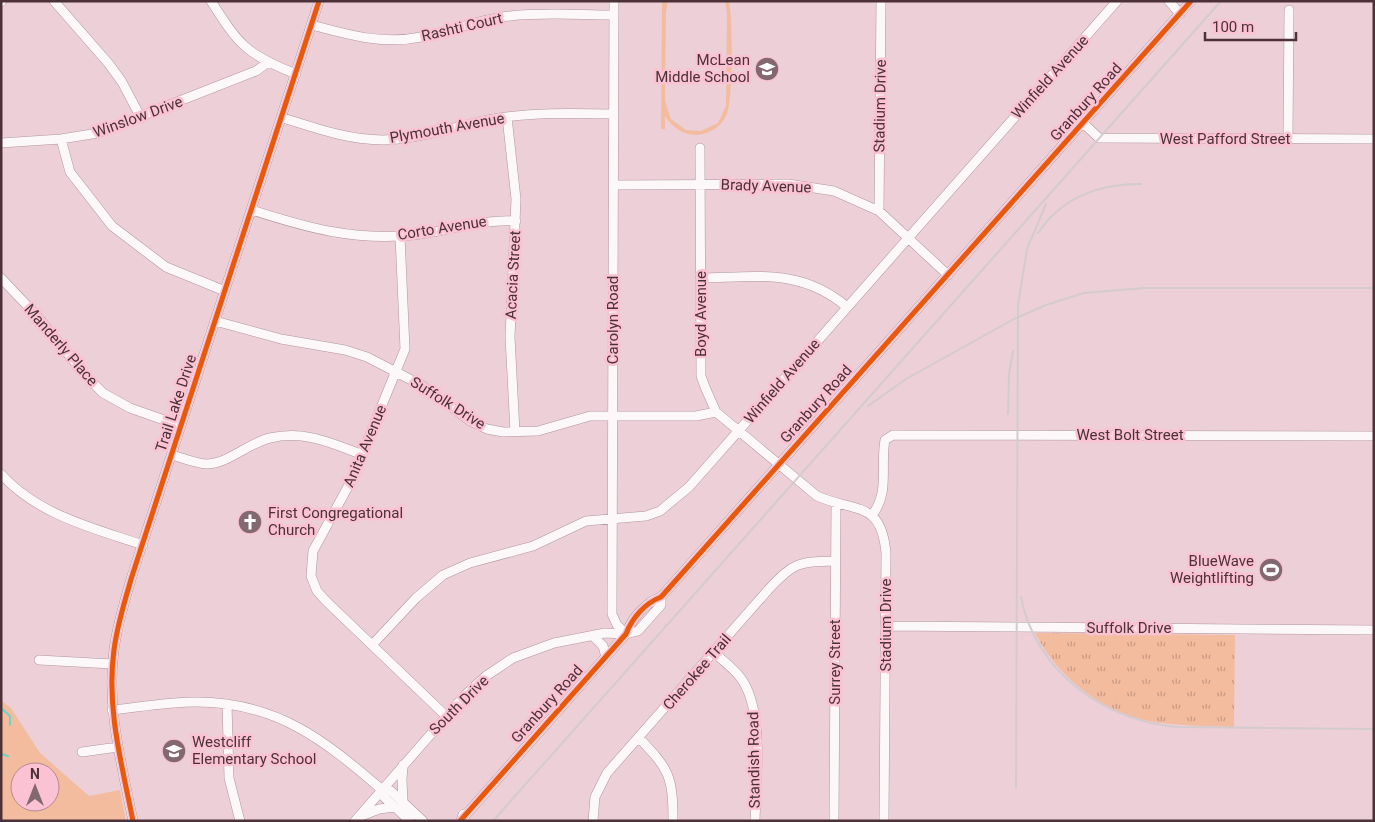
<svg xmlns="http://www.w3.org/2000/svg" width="1375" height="822" font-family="Roboto,sans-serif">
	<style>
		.grass { fill: url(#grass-tufts) }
		.green { fill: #f4bc9f; fill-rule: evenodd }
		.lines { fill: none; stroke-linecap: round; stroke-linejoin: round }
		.stream { stroke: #6dd4c4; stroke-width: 2 }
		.minor-casing { stroke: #af959d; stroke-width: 10 }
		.major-casing { stroke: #af959d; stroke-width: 12 }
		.minor { stroke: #fcf8f9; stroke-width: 9 }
		.major { stroke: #fcf8f9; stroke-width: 11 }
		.rail { stroke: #d4cbce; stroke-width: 2 }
		.cycleway-casing { stroke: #fac2d3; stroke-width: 8 }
		.cycleway { stroke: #e8590c; stroke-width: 5 }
		.labels { text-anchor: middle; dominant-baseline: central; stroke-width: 5; stroke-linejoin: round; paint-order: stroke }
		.street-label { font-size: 15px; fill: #4c3139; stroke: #fac2d3 }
		.poi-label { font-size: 15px; fill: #4c3139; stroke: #fac2d3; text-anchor: end }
	</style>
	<defs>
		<pattern id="grass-tufts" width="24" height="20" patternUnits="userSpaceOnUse" patternTransform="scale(1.25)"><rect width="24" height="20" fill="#f4bc9f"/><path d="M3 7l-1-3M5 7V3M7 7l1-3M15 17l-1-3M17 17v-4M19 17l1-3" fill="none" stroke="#c89983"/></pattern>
	</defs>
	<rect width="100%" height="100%" fill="#edcfd8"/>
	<path class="grass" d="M1035 633 1235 635 1234 727C1207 726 1180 726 1154 722 1104 714 1058 678 1035 633Z"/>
	<path class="green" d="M662 1H668L666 12 665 101 671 119 686 130 701 131 718 123 726 106 727 13 725 1 729 2C733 18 733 99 727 114 722 126 710 134 697 135 683 135 673 128 665 116V129H661Z
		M1 700 11 708 40 753 89 796 120 790 126 821H1ZM20 772H50V802H20Z"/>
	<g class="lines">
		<path class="stream" d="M1 708 10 716V725
			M1 754 8 756"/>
		<g class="minor-casing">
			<path id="minor" d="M54 1 109 64 122 82 141 118
				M211 1C239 45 247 55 296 74
				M614 1 612 614 617 625 626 634
				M1169 1 1180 14
				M1 2 2 1
				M312 25C349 35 383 45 421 37 451 32 479 19 510 16 544 12 580 15 614 15
				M507 117 516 199 510 337 515 432
				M283 118C315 128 348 140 383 140 418 139 453 127 488 120 529 112 572 113 614 114
				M1083 123 1099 138 1374 139
				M61 139 70 172 112 226 166 267 225 291
				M1288 139 1289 10
				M1 143 61 139 98 133 256 71 267 63
				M700 148 701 376 705 387 716 412 817 496C856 513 881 500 886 553L884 821
				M614 185 788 184 834 191 879 211 948 275
				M252 210C308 228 354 241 414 235 449 231 480 219 516 221
				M879 211 881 1
				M400 236 405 349 350 483 313 551 311 576 317 591 326 601 446 716
				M1 278 37 316 87 377 103 393 130 408 181 426
				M701 278C757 277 801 268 847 307
				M215 321 281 339 345 350 367 357 423 386 470 421 487 429 503 432 538 431 590 416H696L716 412
				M172 455C183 458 194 463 206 464 228 464 248 443 270 438 304 430 331 443 363 455
				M1 474C38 515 93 528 143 545
				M872 515C890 493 880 466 885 440L893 435 1374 436
				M885 626 1374 630
				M594 637 603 646 606 657
				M372 645 416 598 443 575 470 563 533 546 586 521 646 516 660 511 689 487 1117 1
				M715 653C723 661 733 668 740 677 765 709 756 781 755 821
				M39 660 112 664
				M227 704 229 778 240 821
				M112 710C140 707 168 702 196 702 276 702 323 739 381 789L391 791 423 821
				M639 738C669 769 673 776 673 821
				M82 752 118 747
				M403 765 402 780 403 803
				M381 789 384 797 410 821
				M361 816 379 809 395 807
				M462 819 626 634C632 618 645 603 661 597L1191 1
				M133 821C122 765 106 708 114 650 117 625 125 600 132 576L319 1
				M355 821 465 695 486 676 513 658 554 643 605 633 626 634 638 631 661 605V597
				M593 821 595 797 607 773 768 590C794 562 798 562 835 561
				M834 821 836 504"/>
		</g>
		<g class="major-casing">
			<path id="major" d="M462 821 464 815"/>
		</g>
		<use href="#minor" class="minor"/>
		<use href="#major" class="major"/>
		<path class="rail" d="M1038 233C1062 197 1098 184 1141 184
			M868 406 906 379 1014 319 1046 305 1084 293 1144 288H1374
			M1008 414 1009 374 1013 351
			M1021 597C1035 672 1107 723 1180 727L1374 729
			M1016 787 1018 305 1027 249 1046 204
			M493 821 1221 1"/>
		<g class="cycleway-casing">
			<path id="cycleway" d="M133 821C122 765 106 708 114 650 117 625 125 600 132 576L319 1
				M460 821 626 634C632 618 645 603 661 597L1191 1"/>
		</g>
		<use href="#cycleway" class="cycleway"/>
	</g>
	<defs>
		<g id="school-disc" transform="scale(1.25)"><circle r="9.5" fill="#846871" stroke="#fac2d3"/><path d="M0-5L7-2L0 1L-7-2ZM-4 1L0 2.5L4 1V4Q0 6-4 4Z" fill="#fff"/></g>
		<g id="church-disc" transform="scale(1.25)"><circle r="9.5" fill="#846871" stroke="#fac2d3"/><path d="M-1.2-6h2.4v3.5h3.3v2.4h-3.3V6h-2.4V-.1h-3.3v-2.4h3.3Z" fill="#fff"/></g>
		<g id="stadium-disc" transform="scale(1.25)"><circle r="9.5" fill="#846871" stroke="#fac2d3"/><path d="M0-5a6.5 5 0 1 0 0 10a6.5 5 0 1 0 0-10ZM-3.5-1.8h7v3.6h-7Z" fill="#fff"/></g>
	</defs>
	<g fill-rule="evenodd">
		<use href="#school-disc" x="767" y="69"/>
		<use href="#church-disc" x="250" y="522"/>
		<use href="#stadium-disc" x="1271" y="570"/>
		<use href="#school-disc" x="174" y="751"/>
	</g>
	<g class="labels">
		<g class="street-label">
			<text transform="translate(462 27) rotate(-13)">Rashti Court</text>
			<text transform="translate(1050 77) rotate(-48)">Winfield Avenue</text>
			<text transform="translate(1086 102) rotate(-48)">Granbury Road</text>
			<text transform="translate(880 106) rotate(-89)">Stadium Drive</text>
			<text transform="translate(138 117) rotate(-20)">Winslow Drive</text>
			<text transform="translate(447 128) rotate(-10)">Plymouth Avenue</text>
			<text x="1225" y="139">West Pafford Street</text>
			<text transform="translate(766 186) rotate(2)">Brady Avenue</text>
			<text transform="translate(442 228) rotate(-9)">Corto Avenue</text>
			<text transform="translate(513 275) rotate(-87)">Acacia Street</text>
			<text transform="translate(701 314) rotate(-90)">Boyd Avenue</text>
			<text transform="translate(613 320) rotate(-90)">Carolyn Road</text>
			<text transform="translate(61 345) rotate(49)">Manderly Place</text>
			<text transform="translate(782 381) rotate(-49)">Winfield Avenue</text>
			<text transform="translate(176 403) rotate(-72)">Trail Lake Drive</text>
			<text transform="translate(448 403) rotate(32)">Suffolk Drive</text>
			<text transform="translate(816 404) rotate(-48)">Granbury Road</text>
			<text x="1130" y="435">West Bolt Street</text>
			<text transform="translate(365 446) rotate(-67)">Anita Avenue</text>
			<text transform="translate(886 625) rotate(-90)">Stadium Drive</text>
			<text x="1129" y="628">Suffolk Drive</text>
			<text transform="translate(835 662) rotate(-90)">Surrey Street</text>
			<text transform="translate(697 672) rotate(-49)">Cherokee Trail</text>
			<text transform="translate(547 704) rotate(-48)">Granbury Road</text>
			<text transform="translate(459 705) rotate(-45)">South Drive</text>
			<text transform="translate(754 760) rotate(-91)">Standish Road</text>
		</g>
		<g class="poi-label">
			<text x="750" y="60">McLean<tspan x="750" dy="17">Middle School</tspan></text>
			<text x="268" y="513" text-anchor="start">First Congregational<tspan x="268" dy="17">Church</tspan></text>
			<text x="1254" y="561">BlueWave<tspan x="1254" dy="17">Weightlifting</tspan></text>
			<text x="192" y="742" text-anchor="start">Westcliff<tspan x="192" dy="17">Elementary School</tspan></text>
		</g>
	</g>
	<rect width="1375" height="822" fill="none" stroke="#4c3139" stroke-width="5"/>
	<g transform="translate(35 787)"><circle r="24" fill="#fac2d3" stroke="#b48895"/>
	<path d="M0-4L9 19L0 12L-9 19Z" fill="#846871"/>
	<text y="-8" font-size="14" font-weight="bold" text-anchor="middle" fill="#4c3139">N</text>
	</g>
	<path d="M1205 32v8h91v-8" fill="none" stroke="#4c3139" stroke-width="2.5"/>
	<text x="1212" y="32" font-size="15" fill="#4c3139" stroke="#fac2d3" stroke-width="4" paint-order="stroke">100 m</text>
</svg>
